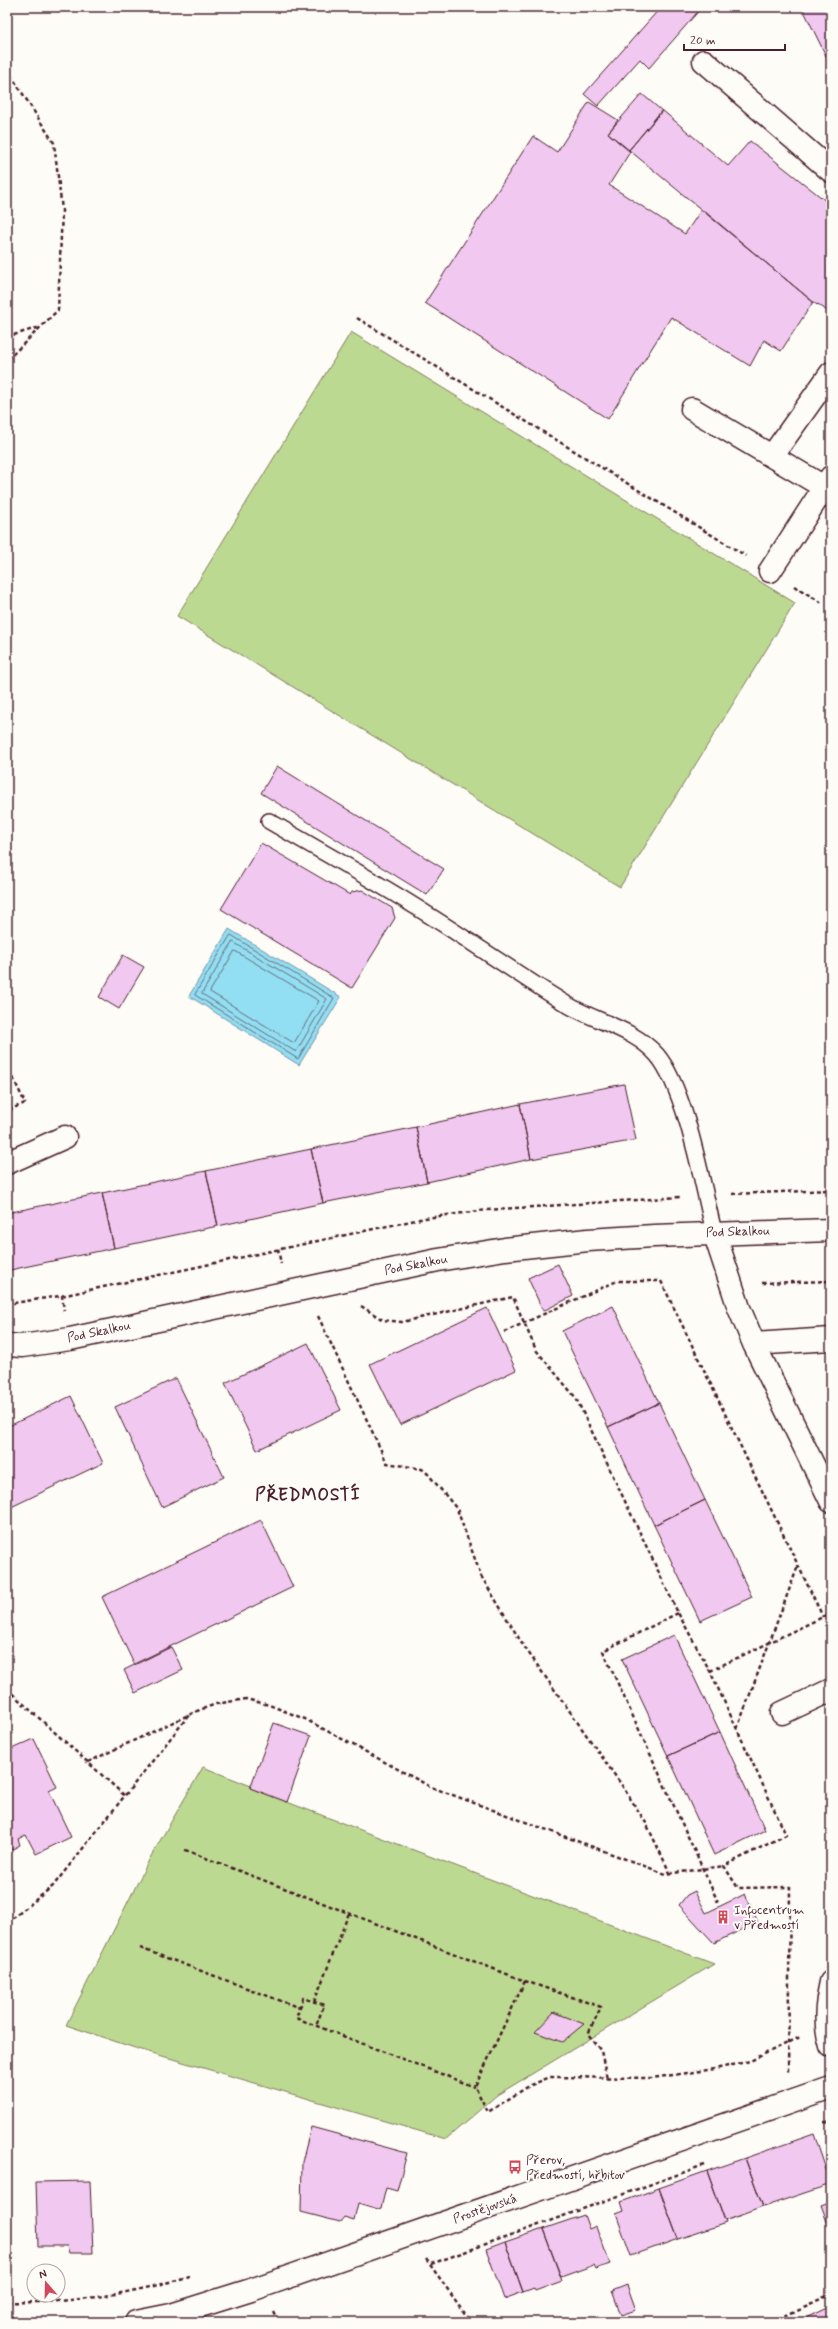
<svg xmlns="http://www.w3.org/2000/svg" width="838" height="2329" font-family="Mynerve,sans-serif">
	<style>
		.green { fill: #bcd991; stroke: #837c5e }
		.water { fill: #92def2; stroke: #7592a2 }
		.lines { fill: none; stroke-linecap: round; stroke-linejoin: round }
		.shore { stroke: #676b7b; stroke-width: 1 }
		.building { fill: #f0c8f0; stroke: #4a1f2b }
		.service-casing { stroke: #4a1f2b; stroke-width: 18 }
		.minor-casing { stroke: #4a1f2b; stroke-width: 25 }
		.path { stroke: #4a1f2b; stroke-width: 2.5; stroke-dasharray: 4 3; stroke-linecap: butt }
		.service { stroke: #fdfcf7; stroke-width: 15 }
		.minor { stroke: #fdfcf7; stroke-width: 22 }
		.labels { text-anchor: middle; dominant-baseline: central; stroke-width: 4; stroke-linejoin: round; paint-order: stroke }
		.street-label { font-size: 13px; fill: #4a1f2b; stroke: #fdfcf7 }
		.poi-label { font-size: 13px; fill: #4a1f2b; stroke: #fdfcf7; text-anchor: start }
		.district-label { font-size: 17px; font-weight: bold; letter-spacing: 1px; fill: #4a1f2b; stroke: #fdfcf7 }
	</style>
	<rect width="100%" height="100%" fill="#fdfcf7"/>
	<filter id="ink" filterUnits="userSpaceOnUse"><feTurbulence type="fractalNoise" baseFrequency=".025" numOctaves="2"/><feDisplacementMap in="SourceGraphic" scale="8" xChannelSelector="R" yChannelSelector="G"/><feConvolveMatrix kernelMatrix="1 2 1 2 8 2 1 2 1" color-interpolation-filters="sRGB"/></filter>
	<g filter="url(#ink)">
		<path class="green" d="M351 332 795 603 620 887 177 616Z
			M203 1767 251 1786 250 1788 714 1964 497 2095 446 2139 135 2048 66 2025 150 1858Z"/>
		<path class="water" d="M229 929 341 997 299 1065 189 996Z"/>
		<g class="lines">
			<path class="shore" d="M231 935 334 998 298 1059 195 995Z
				M233 942 327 999 296 1052 202 994Z
				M235 951 319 1001 294 1043 210 992Z"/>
		</g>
		<path class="building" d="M661 7H702L649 68 640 59 598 106 584 94Z
			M802 7H831V66Z
			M642 94 662 111 629 150 608 133Z
			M589 102 618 120 608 133 630 152 609 185 685 234 701 210 704 211 813 302 781 351 764 340 750 366 671 317 608 419 425 303 533 136 557 152Z
			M662 110 728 166 750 141 831 205V314L818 304 817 305 629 150Z
			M277 766 444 869 427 895 261 793Z
			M261 843 350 895 352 892 362 890 392 908 395 918 352 988 221 909Z
			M123 955 144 967 119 1009 99 997Z
			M624 1084 636 1140 531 1159 520 1104Z
			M520 1104 531 1159 427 1182 416 1127Z
			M416 1127 427 1182 323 1203 311 1149Z
			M311 1149 323 1203 218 1226 206 1171Z
			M206 1171 218 1226 114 1248 102 1193Z
			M102 1193 114 1248 10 1270 7 1258V1213Z
			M558 1264 573 1296 543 1311 528 1278Z
			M613 1306 659 1403 608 1427 562 1331Z
			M487 1308 516 1370 400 1425 370 1364Z
			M308 1343 341 1410 257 1450 225 1383Z
			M176 1378 224 1477 162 1507 115 1407Z
			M71 1396 103 1463 7 1509V1427Z
			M659 1403 705 1500 654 1525 608 1427Z
			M705 1500 752 1597 700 1621 654 1525Z
			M261 1520 293 1587 134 1664 102 1597Z
			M674 1635 720 1732 668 1756 622 1659Z
			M171 1647 183 1670 135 1693 124 1670Z
			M274 1723 311 1736 287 1802 250 1788Z
			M720 1732 765 1830 714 1855 668 1756Z
			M34 1739 57 1787 49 1791 71 1837 36 1854 26 1835 18 1839 20 1845 7 1852V1751Z
			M695 1891 706 1913 745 1894 758 1922 714 1943 679 1905 687 1895Z
			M554 2012 584 2024 562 2042 535 2032Z
			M311 2127 407 2153 397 2191 386 2188 381 2208 378 2209 358 2203 354 2220 344 2217 340 2222 301 2212 302 2162Z
			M814 2134 831 2184 763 2207 745 2158Z
			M745 2158 763 2207 725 2221 707 2171Z
			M707 2171 726 2223 678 2239 659 2188Z
			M90 2181 93 2253H69L67 2246H38L36 2182Z
			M659 2188 678 2239 631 2256 616 2214 624 2211 621 2202Z
			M831 2202V2235L820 2206Z
			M584 2215 589 2229 596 2226 610 2264 596 2269 594 2265 561 2277 543 2229Z
			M543 2229 562 2281 535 2291 534 2288 523 2292 505 2242Z
			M505 2242 523 2292 504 2299 486 2249Z
			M627 2285 636 2310 621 2315 612 2291Z
			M831 2306V2322H797Z"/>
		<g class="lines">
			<g class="service-casing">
				<path id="service" d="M269 821C322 852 376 881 427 914 475 944 520 976 568 1005 597 1022 634 1029 657 1055 686 1089 703 1187 714 1232"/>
			</g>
			<g class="minor-casing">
				<path id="minor" d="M704 61 831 171
					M692 409 824 487
					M772 456 831 373
					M770 571 831 477
					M7 1163 65 1137
					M714 1232 739 1308 754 1344 831 1501
					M754 1344 831 1339
					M7 1345 22 1346 70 1339 438 1260 505 1249 588 1240 654 1236 831 1230
					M782 1713 831 1690
					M831 1982C826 2005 824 2024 831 2046
					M136 2322 171 2315 251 2290 831 2088"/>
			</g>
			<path class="path" d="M7 69 54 143 62 210 58 310 7 360
				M357 318 746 556
				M7 337 40 327
				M794 586 824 604
				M7 1065 25 1103 7 1111
				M732 1194 831 1190
				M278 1249 281 1264
				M762 1283 831 1281
				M62 1295 64 1311
				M7 1300 14 1303 66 1295 425 1218 487 1210 681 1197
				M361 1306 383 1320 402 1322 513 1297 536 1350 576 1398 678 1613 710 1671 786 1835 724 1866 738 1888 790 1887 788 2073
				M318 1316 387 1463 422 1469 428 1474 457 1509 481 1576 523 1645 621 1784 646 1823 670 1873
				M504 1332 617 1281H661L823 1617
				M678 1613 603 1651 718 1902
				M710 1671 831 1613
				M7 1689 125 1796
				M737 1729 798 1566
				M88 1762 197 1711 216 1704 246 1699 269 1705 305 1719 431 1787 666 1874 724 1866
				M185 1850 525 1981 601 2007 588 2034 601 2051 607 2078
				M7 1923 53 1886 189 1715
				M140 1948 300 2008 296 2018 475 2087
				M525 1981 475 2087 488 2112 529 2086 550 2077 652 2078 715 2069 750 2061 800 2037
				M314 2002 349 1913
				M300 2008 303 1998 324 2005 316 2026
				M824 2122 831 2123
				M426 2259 471 2322
				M431 2264 704 2165
				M7 2302C68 2304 132 2294 190 2276
				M273 2312 278 2322
				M772 2322 831 2294"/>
			<use href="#service" class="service"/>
			<use href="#minor" class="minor"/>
		</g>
	</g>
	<defs>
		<g id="building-bare" transform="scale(1.08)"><path d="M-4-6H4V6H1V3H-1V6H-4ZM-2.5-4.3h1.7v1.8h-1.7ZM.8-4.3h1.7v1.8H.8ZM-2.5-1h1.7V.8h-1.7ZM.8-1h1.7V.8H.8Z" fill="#d1495b" stroke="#fdfcf7" stroke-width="2.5" paint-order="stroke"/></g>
		<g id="bus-bare" transform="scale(1.08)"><path d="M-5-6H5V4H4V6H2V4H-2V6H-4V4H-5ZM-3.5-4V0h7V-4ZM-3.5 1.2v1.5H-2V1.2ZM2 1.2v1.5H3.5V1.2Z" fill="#d1495b" stroke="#fdfcf7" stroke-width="2.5" paint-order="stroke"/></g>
	</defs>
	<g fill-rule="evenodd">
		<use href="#building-bare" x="723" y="1917"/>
		<use href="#bus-bare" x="515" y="2167"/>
	</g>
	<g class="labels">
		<g class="street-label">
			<text transform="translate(738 1232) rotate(-2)">Pod Skalkou</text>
			<text transform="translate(416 1265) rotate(-11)">Pod Skalkou</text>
			<text transform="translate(99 1332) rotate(-12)">Pod Skalkou</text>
			<text transform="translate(485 2209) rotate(-19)">Prostějovská</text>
		</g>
		<g class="poi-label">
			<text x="734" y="1910">Infocentrum<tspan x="734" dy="15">v Předmostí</tspan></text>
			<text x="526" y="2160">Přerov,<tspan x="526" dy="15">Předmostí, hřbitov</tspan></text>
		</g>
		<g class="district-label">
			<text x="308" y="1495">PŘEDMOSTÍ</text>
		</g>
	</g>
	<rect width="838" height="2329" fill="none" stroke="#fdfcf7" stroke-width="24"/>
	<rect x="12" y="12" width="814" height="2305" fill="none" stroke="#4a1f2b" stroke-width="1.5" filter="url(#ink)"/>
	<g transform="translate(46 2283) rotate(340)"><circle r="19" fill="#fdfcf7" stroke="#b5a4a5"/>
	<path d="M0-3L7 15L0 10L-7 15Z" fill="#d1495b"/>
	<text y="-6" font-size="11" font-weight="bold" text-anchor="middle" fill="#4a1f2b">N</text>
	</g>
	<path d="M684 44v6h101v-6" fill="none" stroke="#4a1f2b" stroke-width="2"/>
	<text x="690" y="44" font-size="12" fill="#4a1f2b" stroke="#fdfcf7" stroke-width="3" paint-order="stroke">20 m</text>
</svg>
